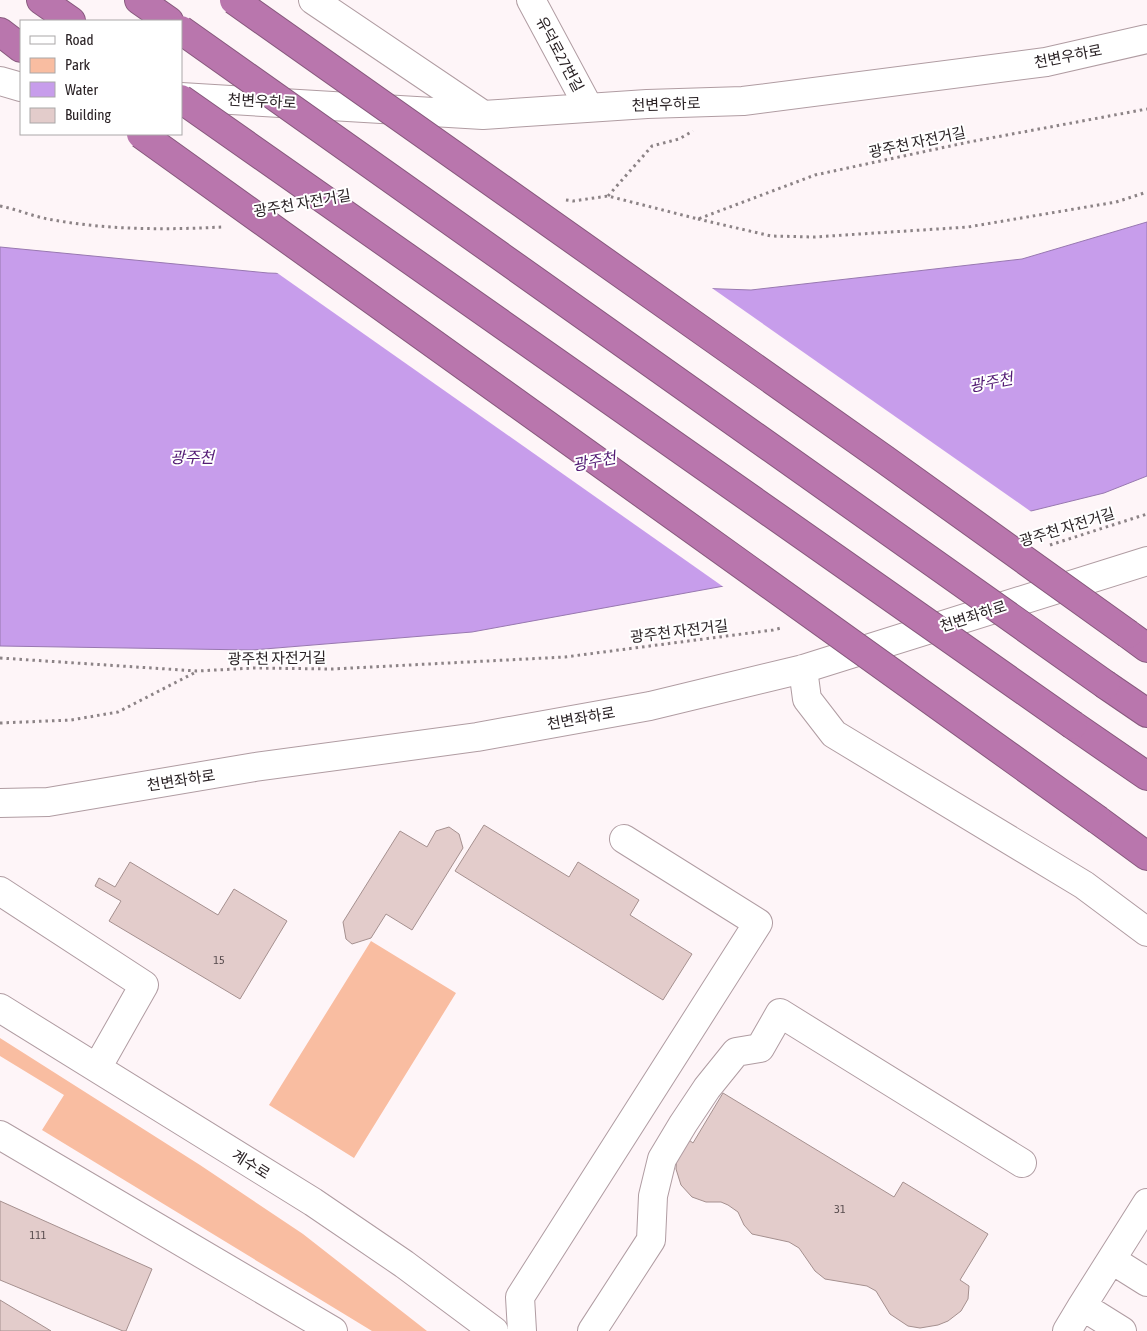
<svg xmlns="http://www.w3.org/2000/svg" width="1147" height="1331" font-family="'Asap Condensed','Noto Sans KR',sans-serif">
	<style>
		.green { fill: #f9bda1 }
		.water { fill: #c79deb; stroke: #9878b0 }
		.pier { fill: #fef5f8 }
		.building { fill: #e3cccb; stroke: #a5908f }
		.lines { fill: none; stroke-linecap: round; stroke-linejoin: round }
		.minor-casing { stroke: #b09ca2; stroke-width: 30 }
		.highway-casing { stroke: #87597d; stroke-width: 30 }
		.path { stroke: #8c8386; stroke-width: 3; stroke-dasharray: 2.5 4; stroke-linecap: butt }
		.minor { stroke: #fff; stroke-width: 28 }
		.highway { stroke: #b976ad; stroke-width: 28 }
		.highway-bridge-casing { stroke: #87597d; stroke-width: 30; stroke-linecap: butt }
		.highway-bridge { stroke: #b976ad; stroke-width: 28 }
		.labels { text-anchor: middle; dominant-baseline: central; stroke-width: 4; stroke-linejoin: round; paint-order: stroke }
		.number-label { font-size: 12px; fill: #584c4e }
		.street-label { font-size: 15px; fill: #2a2225; stroke: #fff }
		.water-label { font-size: 16px; font-style: italic; fill: #521a74; stroke: #fff }
	</style>
	<rect width="100%" height="100%" fill="#fef5f8"/>
	<path class="green" d="M371 941 456 993 354 1158 269 1105Z
		M0 1038 200 1165 303 1234 427 1331H372L42 1130 64 1095 0 1056Z"/>
	<path class="water" d="M1147 222V476L1104 493 735 584 472 632 252 650 0 646V247L268 273 751 290 1022 259Z"/>
	<path class="pier" d="M273 270 709 286 1033 513 725 588Z"/>
	<path class="building" d="M484 825 569 877 578 862 639 900 630 915 692 954 663 1000 455 871Z
		M449 827 459 834 463 848 412 930 386 914 371 938 352 944 346 939 343 922 400 831 427 847 436 831Z
		M130 862 218 915 234 889 287 921 240 999 109 921 121 901 95 886 99 878 115 887Z
		M723 1093 894 1197 903 1182 988 1234 960 1280 969 1286 968 1299 961 1311 948 1321 938 1325 920 1328 908 1326 890 1314 876 1291 867 1286 825 1279 815 1271 799 1248 789 1242 752 1234 744 1225 738 1212 728 1205 721 1202H706L692 1197 681 1185 676 1169 677 1150 685 1137 693 1143Z
		M0 1201 152 1269 126 1331H123L0 1280Z
		M0 1300 51 1331H0Z"/>
	<g class="lines">
		<g class="minor-casing">
			<path id="minor" d="M313 0 482 114
				M531 0 589 108
				M0 81 21 87
				M181 97 483 115 647 104 743 101 1046 62 1147 39
				M803 669 807 699 834 734 1084 885 1147 932
				M0 803 48 802 255 767 477 737 650 706 803 669 1147 561
				M0 891 144 985 97 1068
				M0 1008 313 1202 404 1264 494 1331
				M0 1135 333 1331
				M1112 1260 1147 1282
				M1082 1306 1147 1203
				M522 1331 520 1297 758 923 624 839
				M592 1331 651 1240 653 1196 662 1159 683 1124 707 1088 736 1052 760 1048 780 1013 1022 1163
				M1067 1331 1082 1306 1122 1331"/>
		</g>
		<g class="highway-casing">
			<path id="highway" d="M41 0 71 21
				M139 0 169 21
				M0 32 21 48
				M1128 634 1147 648
				M1106 685 1147 713
				M1073 725 1147 776
				M1098 820 1147 856"/>
		</g>
		<path class="path" d="M608 196 652 146 679 139 693 131
			M566 200 573 201 608 196 698 219 815 175 969 142 1147 109
			M0 206C16 209 32 216 48 219 105 230 165 230 222 227
			M698 219 771 236 814 237 968 227 1116 202 1147 192
			M1050 545 1147 514
			M0 658 197 671 254 668 332 669 565 657 773 630 781 628
			M0 723 71 720 118 712 196 672"/>
		<use href="#minor" class="minor"/>
		<use href="#highway" class="highway"/>
		<g class="highway-bridge-casing">
			<path id="highway-bridge" d="M234 0 884 459 1128 634
				M181 30 1106 685
				M181 99 1073 725
				M141 134 1098 820"/>
		</g>
		<use href="#highway-bridge" class="highway-bridge"/>
	</g>
	<g class="labels">
		<g class="number-label">
			<text x="219" y="960">15</text>
			<text x="840" y="1209">31</text>
			<text x="38" y="1235">111</text>
		</g>
		<g class="street-label">
			<text transform="translate(560 54) rotate(62)">유덕로27번길</text>
			<text transform="translate(1068 56) rotate(-11)">천변우하로</text>
			<text transform="translate(262 101) rotate(3)">천변우하로</text>
			<text transform="translate(666 104) rotate(-2)">천변우하로</text>
			<text transform="translate(917 142) rotate(-12)">광주천 자전거길</text>
			<text transform="translate(302 203) rotate(-10)">광주천 자전거길</text>
			<text transform="translate(1067 527) rotate(-17)">광주천 자전거길</text>
			<text transform="translate(973 616) rotate(-18)">천변좌하로</text>
			<text transform="translate(679 631) rotate(-7)">광주천 자전거길</text>
			<text transform="translate(277 658) rotate(-1)">광주천 자전거길</text>
			<text transform="translate(581 718) rotate(-10)">천변좌하로</text>
			<text transform="translate(181 780) rotate(-9)">천변좌하로</text>
			<text transform="translate(251 1164) rotate(32)">계수로</text>
		</g>
		<g class="water-label">
			<text transform="translate(991 382) rotate(-11)">광주천</text>
			<text x="192" y="457">광주천</text>
			<text transform="translate(594 461) rotate(-11)">광주천</text>
		</g>
	</g>
	<rect x="20" y="20" width="162" height="115" fill="#ffffff" stroke="#aaa7a8"/>
	<rect x="30" y="36" width="25" height="8" fill="#ffffff" stroke="#aaa7a8"/>
	<text x="65" y="45" font-size="15" fill="#2a2225">Road</text>
	<rect x="30" y="58" width="25" height="15" fill="#f9bda1" stroke="#aaa7a8"/>
	<text x="65" y="70" font-size="15" fill="#2a2225">Park</text>
	<rect x="30" y="82" width="25" height="15" fill="#c79deb" stroke="#aaa7a8"/>
	<text x="65" y="95" font-size="15" fill="#2a2225">Water</text>
	<rect x="30" y="108" width="25" height="15" fill="#e3cccb" stroke="#aaa7a8"/>
	<text x="65" y="120" font-size="15" fill="#2a2225">Building</text>
</svg>
